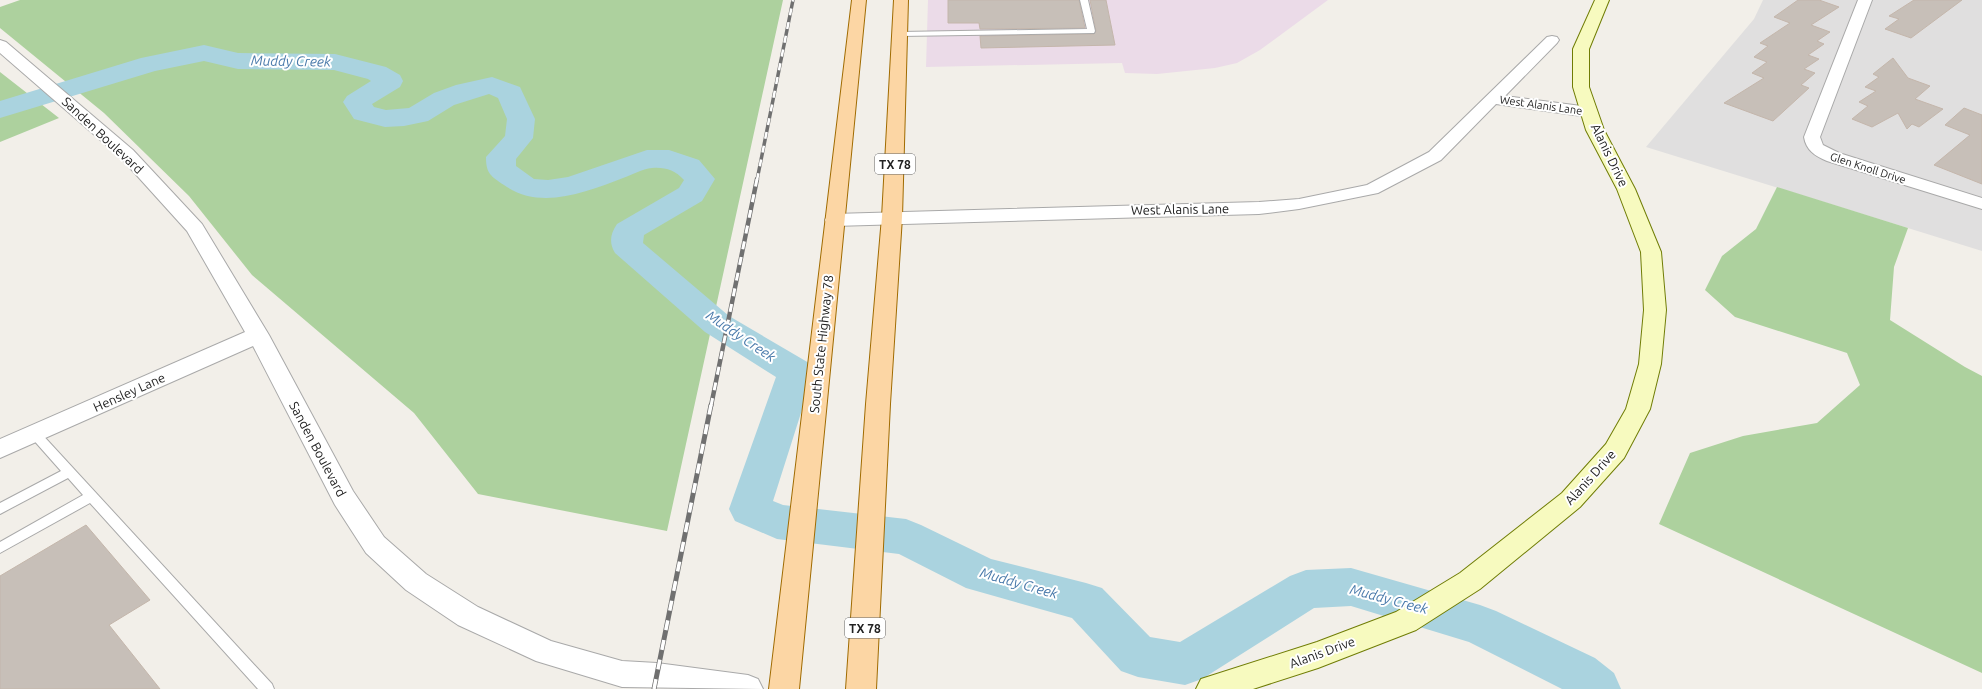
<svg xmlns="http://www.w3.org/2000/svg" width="1982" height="689" font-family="Ubuntu,sans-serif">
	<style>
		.residential { fill: #e0dfdf }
		.industrial { fill: #ebdbe8 }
		.forest { fill: #add19e }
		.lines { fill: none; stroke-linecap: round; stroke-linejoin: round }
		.river { fill: #aad3df; fill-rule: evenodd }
		.building { fill: #c7bfb8; stroke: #c4b6ab }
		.service-casing { stroke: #a9a9a9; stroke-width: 2 }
		.minor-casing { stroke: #a9a9a9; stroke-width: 2 }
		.tertiary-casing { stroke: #a9a9a9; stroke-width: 2 }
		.secondary-casing { stroke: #707d05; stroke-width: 2 }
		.primary-casing { stroke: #a06b00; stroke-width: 2 }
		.service { fill: #fff; fill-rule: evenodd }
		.minor { fill: #fff; fill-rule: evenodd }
		.tertiary { fill: #fff; fill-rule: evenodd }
		.secondary { fill: #f7fabf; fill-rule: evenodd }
		.primary { fill: #fcd6a4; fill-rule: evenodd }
		.rail-far2-casing { stroke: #707070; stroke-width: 3.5 }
		.rail-far1-casing { stroke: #707070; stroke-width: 4.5 }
		.rail-casing { stroke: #707070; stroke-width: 5 }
		.rail-far2 { stroke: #fff; stroke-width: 2.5; stroke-dasharray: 7; stroke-linecap: butt }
		.rail-far1 { stroke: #fff; stroke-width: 3; stroke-dasharray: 8; stroke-linecap: butt }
		.rail { stroke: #fff; stroke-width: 3.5; stroke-dasharray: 10; stroke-linecap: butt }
		.labels { text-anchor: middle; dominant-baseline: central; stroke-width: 4; stroke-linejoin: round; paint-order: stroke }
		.far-street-label { font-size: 11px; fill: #222; stroke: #fff }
		.shield { fill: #fff; stroke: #646464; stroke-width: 1 }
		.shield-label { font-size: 12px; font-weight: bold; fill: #222 }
		.street-label { font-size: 13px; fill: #222; stroke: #fff }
		.water-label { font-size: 14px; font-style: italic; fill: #4a7aab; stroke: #fff }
	</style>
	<rect width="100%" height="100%" fill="#f2efe9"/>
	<path class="residential" d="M1763 0H1982V251L1646 147 1754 19Z"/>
	<path class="industrial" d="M928 0H1328L1260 50 1237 63 1215 68 1157 74 1125 73 1122 63 926 67Z"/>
	<path class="forest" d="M20 0H783L667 531 478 494 414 413 252 275 189 196 104 113 0 28V7Z
		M0 72 59 118 0 142Z
		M1777 187 1908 228 1894 267 1890 320 1965 367 1982 376V673L1659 524 1690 453 1743 436 1817 423 1860 385 1847 353 1735 317 1705 290 1722 256 1756 229Z"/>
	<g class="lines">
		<path class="river" d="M204 45 238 53 335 54 386 67 400 75 403 81 400 87 372 104 374 107 386 110 409 108 434 93 456 85 492 77 520 87 535 119 533 138 516 159V166L534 179 548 180 568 177 647 150H669L699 160 715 179 702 201 644 235 643 243 729 316 809 363 814 372 773 501 783 505 906 519 921 525 991 559 1086 583 1102 588 1150 637 1180 642 1290 576 1306 570 1351 568 1480 605 1496 611 1595 658 1614 673 1621 689H1562L1469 642 1351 606 1314 608 1202 679 1185 685 1138 677 1121 671 1072 618 966 588 899 554 777 539 735 521 729 509 776 377 705 332 615 253C609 243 610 234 617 224L679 188 684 180C675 170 665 167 652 168 642 169 632 175 623 178 586 192 540 211 504 185 491 176 486 174 486 157L505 136 507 119 498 98 489 94 454 105 428 121 404 126 385 127 354 119 343 102 347 96 371 81 368 79 334 70 238 69 204 61 155 71 0 118V101L141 58Z"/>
	</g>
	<path class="building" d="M948 0H1079L1085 28 980 29 979 23H948Z
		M1090 0H1106L1115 45 981 48 980 36 1094 34 1096 31Z
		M1798 0H1819L1839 7 1811 25 1830 32 1817 41 1824 44 1808 55 1819 59 1804 69 1815 73 1801 85 1809 88 1773 121 1724 103 1764 78 1752 73 1767 62 1754 57 1768 46 1760 43 1790 23 1774 17Z
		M1914 0H1962L1911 38 1885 29 1899 19 1889 16Z
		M1893 58 1908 78 1930 86 1915 99 1943 109 1919 127 1912 124 1907 129 1898 113 1872 127 1852 119 1868 106 1859 102 1876 91 1865 87 1879 77 1873 74Z
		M1964 108 1982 115V184L1934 165 1970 135 1945 125Z
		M86 525 150 600 109 625 160 689H0V576Z"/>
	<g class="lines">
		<g class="service-casing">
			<path id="service" d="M1080 0H1088L1095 31 1094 33 900 36 896 34 900 32 1087 29Z
				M34 429 38 430 272 684 274 689H258L90 503 0 553V542L83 495 68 478 0 514V503L61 471 30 436 28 433 30 430Z"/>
		</g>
		<g class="minor-casing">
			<path id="minor" d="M1858 0H1872L1820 137 1823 145 1839 153 1982 198V209L1827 161C1815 156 1806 150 1804 137Z
				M1552 36 1557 37 1559 40 1557 43 1505 96 1589 107 1595 109 1597 112 1595 115 1589 117 1496 104 1441 160 1378 193 1299 209 1259 214 834 226 827 224 825 220 827 216 834 214 1259 202 1299 199 1367 185 1429 152 1547 37Z"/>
		</g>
		<g class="tertiary-casing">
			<path id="tertiary" d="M0 40 6 42 133 150 202 224 269 335 353 491 384 537 426 574 478 607 551 641 622 661 657 663 748 675 758 679 763 689 622 687 536 661 458 625 406 590 366 553 335 505 253 346 0 458V439L245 332 187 231 121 158 0 53Z"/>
		</g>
		<g class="secondary-casing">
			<path id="secondary" d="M1595 0H1609L1589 49V87L1604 130 1635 189 1661 252 1666 310 1661 364 1650 409 1624 458 1580 507 1480 589 1416 630 1318 668 1253 689H1196L1201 679 1317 642 1396 612 1460 573 1562 493 1606 444 1626 409 1639 364 1644 310 1641 252 1617 189 1586 130 1573 87V49Z"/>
		</g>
		<g class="primary-casing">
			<path id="primary" d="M852 0H866L799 689H769Z
				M894 0H908L902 217 890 404 876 689H846L866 404 882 217Z"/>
		</g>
		<use href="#service" class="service"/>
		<use href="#minor" class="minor"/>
		<use href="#tertiary" class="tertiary"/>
		<use href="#secondary" class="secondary"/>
		<use href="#primary" class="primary"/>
		<g class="rail-far2-casing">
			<path id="rail-far2" d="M757 180 793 0"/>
		</g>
		<g class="rail-far1-casing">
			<path id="rail-far1" d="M711 406 757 179"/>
		</g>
		<g class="rail-casing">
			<path id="rail" d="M654 689 711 405"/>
		</g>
		<use href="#rail-far2" class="rail-far2"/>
		<use href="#rail-far1" class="rail-far1"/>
		<use href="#rail" class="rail"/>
	</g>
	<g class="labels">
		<g class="far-street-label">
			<text transform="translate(1541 105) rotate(8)">West Alanis Lane</text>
			<text transform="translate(1868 168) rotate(18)">Glen Knoll Drive</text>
		</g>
		<g class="shield">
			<rect x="875" y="154" width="40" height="20" rx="3"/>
			<rect x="845" y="618" width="40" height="20" rx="3"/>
		</g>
		<g class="shield-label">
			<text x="895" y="164">TX 78</text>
			<text x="865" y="628">TX 78</text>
		</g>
		<g class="street-label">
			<text transform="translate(103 135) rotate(43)">Sanden Boulevard</text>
			<text transform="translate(1610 155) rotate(64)">Alanis Drive</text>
			<text transform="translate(1180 209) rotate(-1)">West Alanis Lane</text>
			<text transform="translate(821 344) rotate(-84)">South State Highway 78</text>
			<text transform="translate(129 392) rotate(-24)">Hensley Lane</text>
			<text transform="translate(318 449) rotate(62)">Sanden Boulevard</text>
			<text transform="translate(1590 477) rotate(-48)">Alanis Drive</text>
			<text transform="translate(1322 652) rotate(-20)">Alanis Drive</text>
		</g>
		<g class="water-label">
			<text transform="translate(291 61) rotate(1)">Muddy Creek</text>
			<text transform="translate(741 336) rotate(34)">Muddy Creek</text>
			<text transform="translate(1019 583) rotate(16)">Muddy Creek</text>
			<text transform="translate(1389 599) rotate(15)">Muddy Creek</text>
		</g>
	</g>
</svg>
